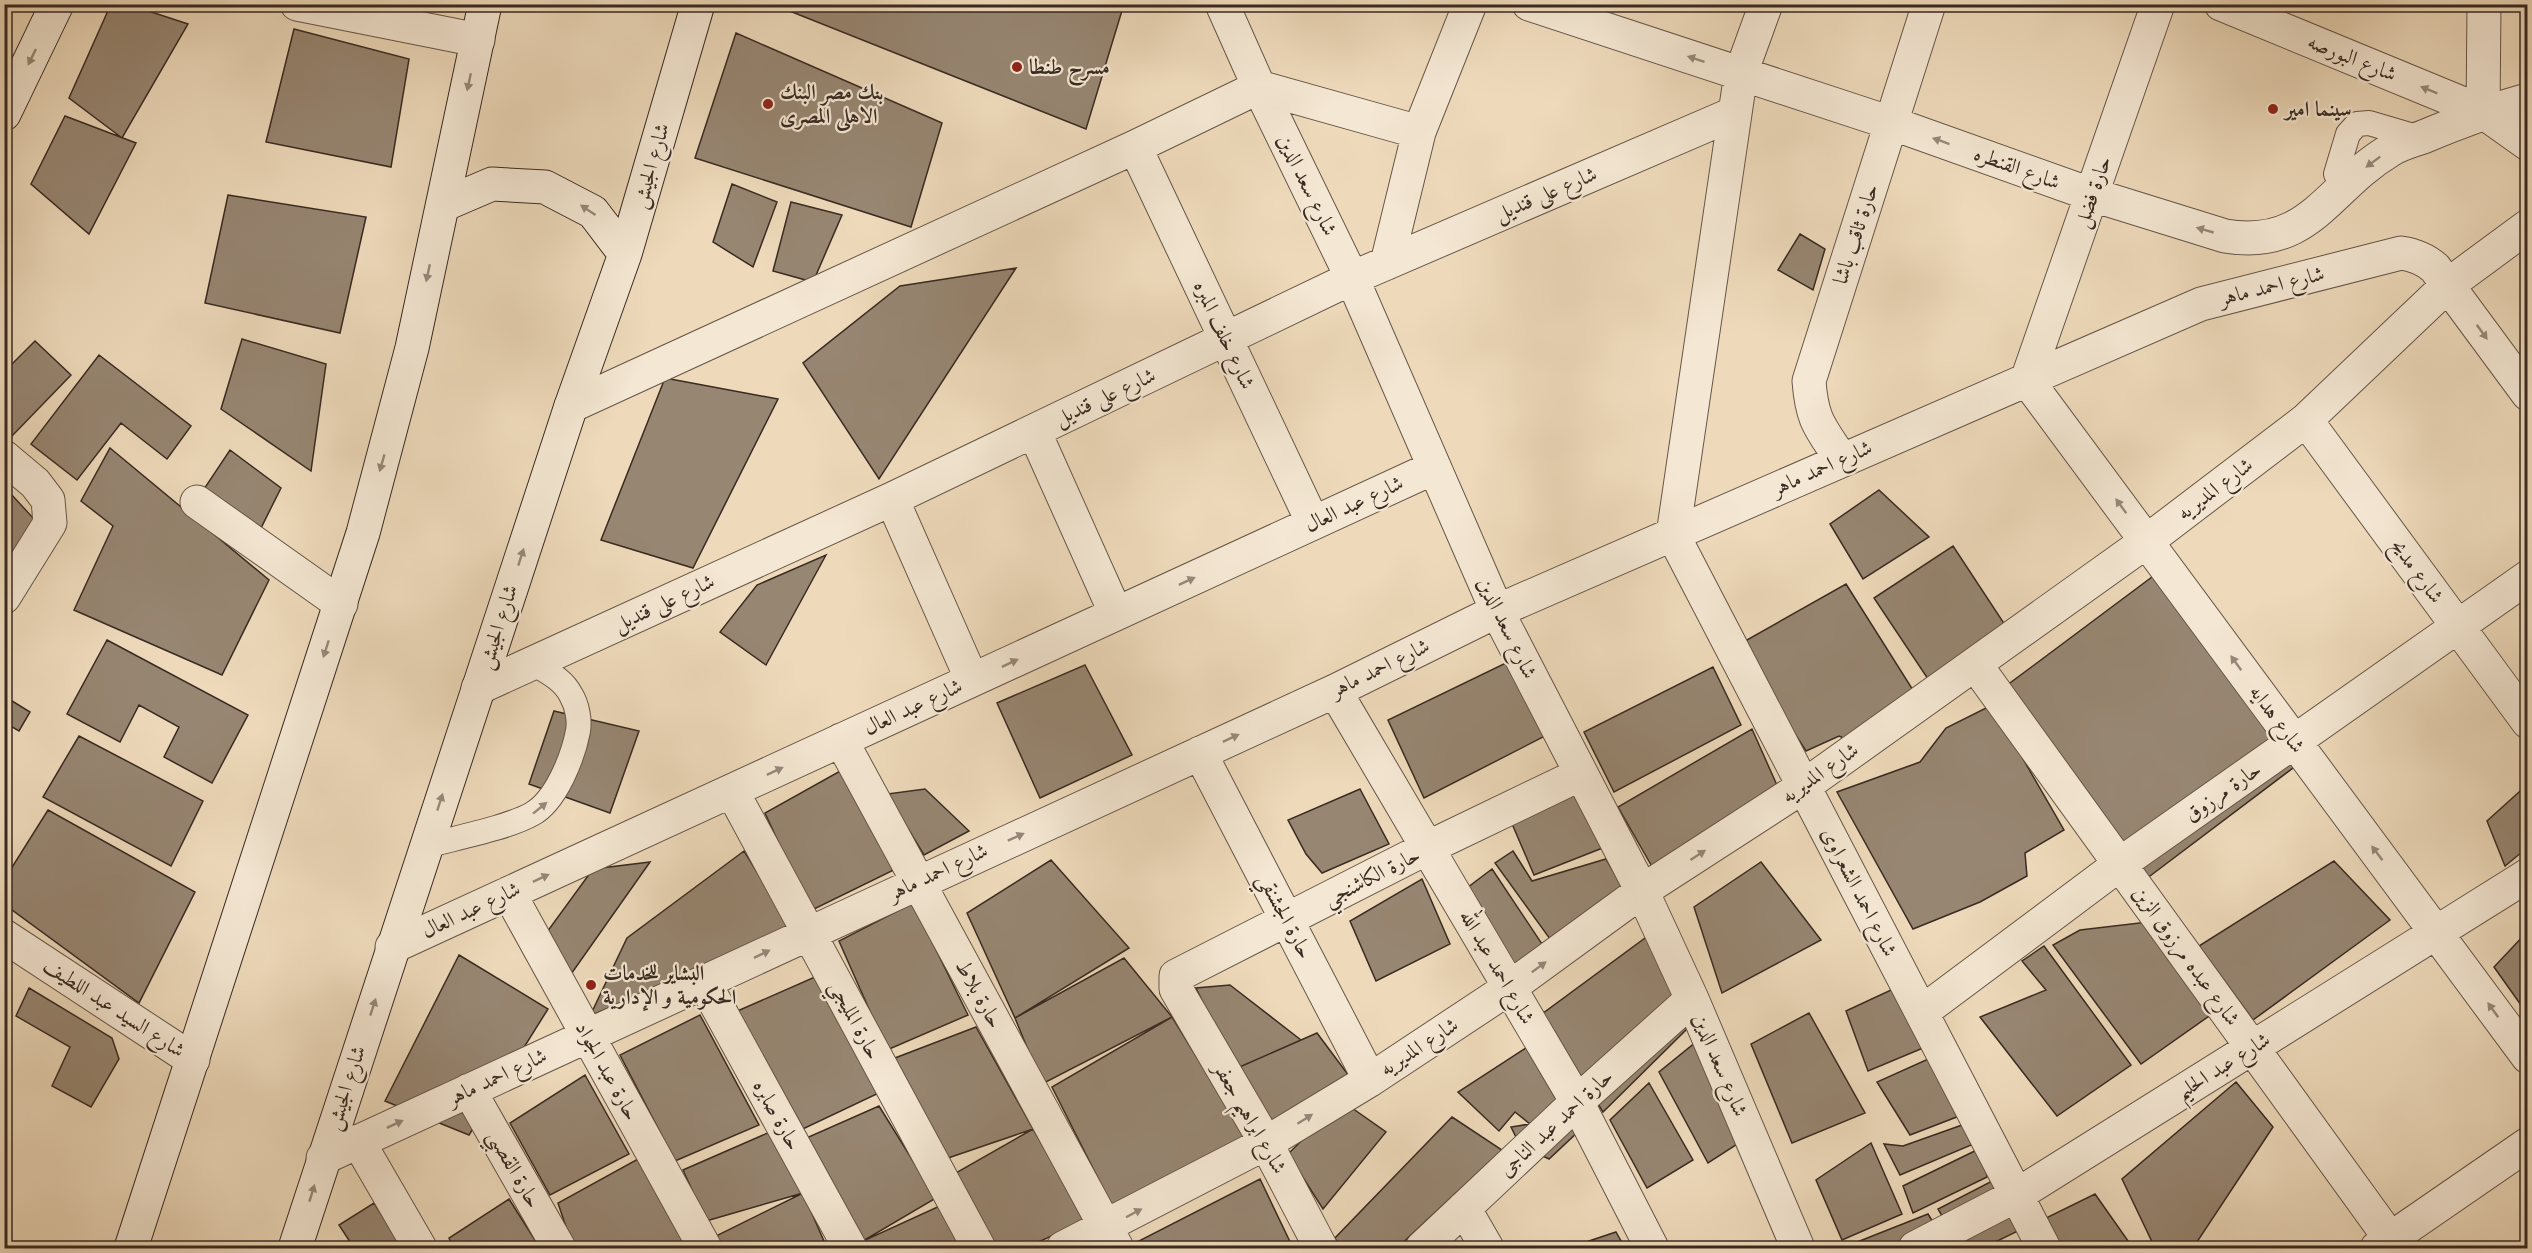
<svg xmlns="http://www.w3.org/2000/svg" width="2532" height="1253" font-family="Cardo,Amiri,serif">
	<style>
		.building { fill: #978672; stroke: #392a22; stroke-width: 1.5 }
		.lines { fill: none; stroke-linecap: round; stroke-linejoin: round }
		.lane-casing { stroke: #665648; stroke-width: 26 }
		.street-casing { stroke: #665648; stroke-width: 35 }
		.secondary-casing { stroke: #392a22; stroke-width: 35 }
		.lane { stroke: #f4e7d3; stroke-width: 24 }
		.street { stroke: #f4e7d3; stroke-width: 33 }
		.secondary { stroke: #f4e7d3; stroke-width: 33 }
		.oneway { fill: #96887a }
		.poi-dot { fill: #8f2418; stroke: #f4e7d3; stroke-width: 2 }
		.labels { text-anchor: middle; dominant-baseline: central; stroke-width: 4.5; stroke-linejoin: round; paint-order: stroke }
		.street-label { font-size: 21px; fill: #392a22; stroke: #f4e7d3 }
		.poi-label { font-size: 21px; font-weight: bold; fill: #392a22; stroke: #f4e7d3; text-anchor: start }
	</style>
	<rect width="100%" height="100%" fill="#eedabb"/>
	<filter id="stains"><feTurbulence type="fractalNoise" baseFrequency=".00333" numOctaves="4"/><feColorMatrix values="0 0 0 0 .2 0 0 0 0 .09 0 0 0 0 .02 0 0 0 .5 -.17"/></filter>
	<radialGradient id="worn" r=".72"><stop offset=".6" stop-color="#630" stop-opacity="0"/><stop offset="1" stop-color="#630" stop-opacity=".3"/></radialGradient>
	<path class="building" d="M111 4H127L188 24 122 138 69 98Z
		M772 4H1124L1086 129Z
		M294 29 409 59 391 167 266 142Z
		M736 33 942 123 911 227 695 158Z
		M65 116 136 143 89 234 31 184Z
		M732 184 777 202 753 267 713 242Z
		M228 195 366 217 340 333 205 303Z
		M791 202 842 215 813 282 773 271Z
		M1800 234 1825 249 1813 290 1778 270Z
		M1016 268 879 479 803 363 900 286Z
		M242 339 326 364 311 471 221 409Z
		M35 341 71 375 12 436 4 428V372Z
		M99 355 191 426 167 459 121 423 77 480 31 444Z
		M665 378 778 399 693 568 601 540Z
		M110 448 269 580 222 675 74 610 113 526 81 501Z
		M230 450 281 488 260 530 204 489Z
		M1879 490 1929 537 1863 579 1830 524Z
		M10 493 34 519 4 567V502Z
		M1953 546 2009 631 1930 682 1874 598Z
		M826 555 766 665 720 632 757 585Z
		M2156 574 2297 765 2146 879 2006 686Z
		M1846 584 1918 698 1850 741 1839 736 1806 751 1738 645Z
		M107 640 248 715 212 783 164 757 179 727 139 705 120 742 67 714Z
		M1510 661 1545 736 1424 798 1388 720Z
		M1085 665 1132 755 1040 798 997 703Z
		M1713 667 1741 725 1614 792 1584 732Z
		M4 696 30 712 19 731 9 725 4 732Z
		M1992 705 2064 830 2025 853 2027 876 1980 902 1913 929 1837 792 1920 762 1946 728Z
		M554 711 639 731 610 813 529 784Z
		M1752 729 1780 792 1658 877 1618 807Z
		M79 736 203 801 171 866 43 797Z
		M842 770 908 863 810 911 765 813Z
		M1570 782 1605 847 1534 875 1507 812Z
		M2528 784V847L2505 866 2487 821Z
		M925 789 969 831 924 855 887 794Z
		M1360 789 1389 844 1322 873 1306 854 1288 820Z
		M48 810 195 892 139 1003 4 904V880Z
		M744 851 792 929 590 1016 627 938Z
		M1513 851 1532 881 1606 859 1628 896 1558 950 1495 863Z
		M1051 860 1129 948 1015 1018 967 913Z
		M2334 861 2390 920 2253 1020 2199 946Z
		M650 862 569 977 547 932 593 869Z
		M1761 862 1821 940 1722 993 1694 907Z
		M1492 869 1548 953 1508 979 1459 894Z
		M1422 879 1450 944 1376 981 1350 921Z
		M913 903 968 1015 887 1050 839 941Z
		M2148 922 2212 1014 2141 1064 2053 945 2080 930Z
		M2528 931V1015L2494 967Z
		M1652 933 1694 1022 1603 1112 1542 1014Z
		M2044 946 2131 1065 2057 1116 1980 1017 2046 990 2022 961Z
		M459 955 548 1009 469 1135 385 1101Z
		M1124 958 1172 1017 1042 1084 1015 1018Z
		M815 977 881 1092 788 1136 733 1013Z
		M1906 983 1923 1048 1868 1071 1846 1011Z
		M1230 985 1301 1040 1235 1069 1196 988Z
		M29 988 112 1038 119 1059 91 1107 52 1086 70 1047 16 1016Z
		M1809 1013 1865 1113 1792 1143 1751 1044Z
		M700 1015 759 1125 675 1161 620 1055Z
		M1172 1017 1246 1137 1114 1210 1052 1087Z
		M976 1027 1033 1129 948 1158 895 1058Z
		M1317 1033 1355 1084 1268 1124 1235 1069Z
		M1701 1038 1756 1132 1708 1163 1659 1072Z
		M1532 1044 1582 1128 1549 1159 1520 1145 1511 1127 1530 1124 1515 1112 1499 1131 1458 1092Z
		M1935 1056 1967 1113 1910 1135 1877 1082Z
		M585 1075 629 1154 550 1195 510 1123Z
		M2236 1082 2273 1127 2193 1248H2155L2122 1179Z
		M1649 1083 1693 1160 1647 1188 1610 1120Z
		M1342 1101 1386 1132 1323 1209 1288 1154Z
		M879 1106 936 1198 863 1241 804 1139Z
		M1452 1117 1502 1150 1397 1248H1340L1335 1238Z
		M1965 1124 1976 1143 1900 1175 1884 1144 1903 1146Z
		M1033 1129 1087 1220 1025 1248H992L954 1174Z
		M770 1132 803 1193 706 1221 683 1170Z
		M1871 1143 1902 1214 1842 1240 1816 1180Z
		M1983 1147 1987 1177 1913 1213 1903 1186Z
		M638 1159 688 1248H573L558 1203Z
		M1260 1179 1293 1248H1135L1133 1244Z
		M1996 1179 2020 1230 1983 1248H1961L1938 1209Z
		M803 1193 827 1248H723L716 1236Z
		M2095 1194 2133 1248H2062L2046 1218Z
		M509 1199 540 1248H453L449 1238Z
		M374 1203 403 1248H354L339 1225Z
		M942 1205 967 1248H867L863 1241Z
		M1928 1214 1949 1248H1842Z
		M1616 1232 1625 1248H1568Z"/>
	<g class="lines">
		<g class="lane-casing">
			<path id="lane" d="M2336 174 2348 134 2357 124 2369 123 2420 138
				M426 846C455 838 507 828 532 814 556 801 573 757 578 731 580 720 577 705 571 695 563 679 547 672 533 663"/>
		</g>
		<g class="street-casing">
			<path id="street" d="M297 4 478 40
				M1222 4 1259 87 1352 278 1497 611 1642 891 1692 999 1798 1248
				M1529 4 1891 123 2093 195 2225 236C2310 250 2327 188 2389 151 2399 144 2412 141 2423 137 2459 122 2490 110 2528 100
				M1766 4 1741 73 1673 535 2044 1248
				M2158 4 2027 380 2528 1057
				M2221 4 2483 112 2528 144
				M2483 112 2484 4
				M1135 147 1313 523
				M1387 263 1419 132 1470 4
				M571 406 1135 147 1259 87 1419 132
				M2306 420 2528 722
				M1034 431 1116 614
				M4 457 35 483 48 500 50 523 4 597
				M1841 459C1820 427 1812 421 1809 381L1929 4
				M892 499 972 680
				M197 502 341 604
				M1975 664 2397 1248
				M478 688 892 499 1352 278 1735 113
				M1335 691 1577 1102 1652 1248
				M841 740 1117 1248
				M1200 753 1370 1080
				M732 791 979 1248
				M509 893 705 1248
				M4 936 193 1060
				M392 947 1433 468
				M704 982 850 1248
				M1922 1012 2120 864 2528 577
				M469 1090 559 1248
				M358 1141 420 1248
				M323 1158 1335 691 1497 611 2201 304 2401 253C2415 255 2425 259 2435 268L2528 394
				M1464 1208 1487 1248
				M1063 1248 1266 1143 1370 1080 1509 988 1642 891 1804 786 2147 541 2306 420 2448 285 2528 226
				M1321 1248 1266 1143 1176 989V976L1427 848 1581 774
				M1422 1248 1577 1102 1692 999
				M1915 1248 2017 1195 2528 875
				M2377 1248 2528 1144"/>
		</g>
		<g class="secondary-casing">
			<path id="secondary" d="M4 114 57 4
				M443 205 492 184 545 187 593 212 625 254
				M131 1248 363 533 412 348 485 4
				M295 1248 571 406 625 254 698 4"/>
		</g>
		<use href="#lane" class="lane"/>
		<use href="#street" class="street"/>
		<use href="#secondary" class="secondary"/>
	</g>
	<defs><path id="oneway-solid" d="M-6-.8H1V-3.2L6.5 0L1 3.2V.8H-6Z" transform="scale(1.5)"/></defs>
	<g class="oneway">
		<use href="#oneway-solid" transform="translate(32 57) rotate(116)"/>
		<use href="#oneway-solid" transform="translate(1696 59) rotate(-162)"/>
		<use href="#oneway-solid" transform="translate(469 82) rotate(102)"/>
		<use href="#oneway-solid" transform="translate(2429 90) rotate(-158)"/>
		<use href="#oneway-solid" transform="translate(1941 141) rotate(-160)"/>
		<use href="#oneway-solid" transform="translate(2373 162) rotate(143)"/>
		<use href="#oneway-solid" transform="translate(588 210) rotate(-146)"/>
		<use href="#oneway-solid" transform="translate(2205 230) rotate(-164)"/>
		<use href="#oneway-solid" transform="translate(428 273) rotate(102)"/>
		<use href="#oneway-solid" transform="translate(2482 332) rotate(54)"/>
		<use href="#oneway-solid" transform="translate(382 463) rotate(106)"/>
		<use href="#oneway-solid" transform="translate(2121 506) rotate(-126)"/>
		<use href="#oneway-solid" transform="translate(521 557) rotate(-72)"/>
		<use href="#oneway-solid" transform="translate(1187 581) rotate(-25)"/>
		<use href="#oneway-solid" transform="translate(326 649) rotate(108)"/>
		<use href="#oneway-solid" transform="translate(1010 663) rotate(-25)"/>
		<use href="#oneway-solid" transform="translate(2236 663) rotate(-126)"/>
		<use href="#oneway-solid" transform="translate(1231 738) rotate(-25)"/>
		<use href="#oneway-solid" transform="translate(775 771) rotate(-25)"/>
		<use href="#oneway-solid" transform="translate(440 802) rotate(-72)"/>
		<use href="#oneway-solid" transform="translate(540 808) rotate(-39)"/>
		<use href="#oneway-solid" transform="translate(1016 837) rotate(-24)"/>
		<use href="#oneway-solid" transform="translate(2377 853) rotate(-127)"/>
		<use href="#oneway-solid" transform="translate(1698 855) rotate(-33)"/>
		<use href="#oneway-solid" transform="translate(541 878) rotate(-25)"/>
		<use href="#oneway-solid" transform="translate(762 954) rotate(-26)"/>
		<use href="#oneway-solid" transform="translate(1539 967) rotate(-36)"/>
		<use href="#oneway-solid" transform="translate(373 1007) rotate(-72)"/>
		<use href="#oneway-solid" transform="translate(2493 1010) rotate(-126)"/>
		<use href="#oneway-solid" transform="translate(1305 1119) rotate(-32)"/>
		<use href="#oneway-solid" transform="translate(395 1124) rotate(-25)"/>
		<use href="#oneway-solid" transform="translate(312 1193) rotate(-73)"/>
		<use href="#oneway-solid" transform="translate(1134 1213) rotate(-28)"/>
	</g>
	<g class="poi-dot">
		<circle cx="1017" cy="67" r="6"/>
		<circle cx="768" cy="104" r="6"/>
		<circle cx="2273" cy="109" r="6"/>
		<circle cx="591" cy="985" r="6"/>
	</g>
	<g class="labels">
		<g class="street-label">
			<text transform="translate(2352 58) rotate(22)">شارع البورصه</text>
			<text transform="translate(651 166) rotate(-74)">شارع الجيش</text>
			<text transform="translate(2017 168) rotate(20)">شارع القنطره</text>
			<text transform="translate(1307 185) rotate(64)">شارع سعد الدين</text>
			<text transform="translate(2093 192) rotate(-71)">حارة فضل</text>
			<text transform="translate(1546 194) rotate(-23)">شارع على قنديل</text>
			<text transform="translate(1856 234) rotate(-72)">حارة ثاقب باشا</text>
			<text transform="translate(2272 286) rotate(-14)">شارع احمد ماهر</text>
			<text transform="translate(1224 335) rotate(65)">شارع خلف المبره</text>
			<text transform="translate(1105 397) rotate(-25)">شارع على قنديل</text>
			<text transform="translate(1822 468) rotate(-24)">شارع احمد ماهر</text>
			<text transform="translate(2215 489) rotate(-37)">شارع المديريه</text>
			<text transform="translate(1354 504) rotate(-25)">شارع عبد العال</text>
			<text transform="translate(2417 571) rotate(54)">شارع مديح</text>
			<text transform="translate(664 603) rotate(-25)">شارع على قنديل</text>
			<text transform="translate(498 627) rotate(-72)">شارع الجيش</text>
			<text transform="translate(1507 628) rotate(64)">شارع سعد الدين</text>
			<text transform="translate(1380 668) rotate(-26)">شارع احمد ماهر</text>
			<text transform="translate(913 707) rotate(-25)">شارع عبد العال</text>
			<text transform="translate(2277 719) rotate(54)">شارع هدايه</text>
			<text transform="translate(1820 773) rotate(-35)">شارع المديريه</text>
			<text transform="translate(2223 792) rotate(-35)">حارة مرزوق</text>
			<text transform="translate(938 872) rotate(-25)">شارع احمد ماهر</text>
			<text transform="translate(1372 877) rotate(-27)">حارة الكاشنجي</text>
			<text transform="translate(1859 892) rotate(63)">شارع احمد الشعراوى</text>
			<text transform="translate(471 910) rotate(-25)">شارع عبد العال</text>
			<text transform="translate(1285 916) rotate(62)">حارة الجشنقي</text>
			<text transform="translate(2186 956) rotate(54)">شارع عبده مرزوق الزين</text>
			<text transform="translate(1497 967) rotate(60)">شارع احمد عبد الله</text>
			<text transform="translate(979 994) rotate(61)">حارة بلاط</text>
			<text transform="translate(114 1008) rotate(33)">شارع السيد عبد اللطيف</text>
			<text transform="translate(855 1020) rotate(62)">حارة المليجي</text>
			<text transform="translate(1419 1047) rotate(-33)">شارع المديريه</text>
			<text transform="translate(1720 1065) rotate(67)">شارع سعد الدين</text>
			<text transform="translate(2223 1066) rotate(-32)">شارع عبد الحليم</text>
			<text transform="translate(607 1071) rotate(61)">حارة عبد الجواد</text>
			<text transform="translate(497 1077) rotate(-25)">شارع احمد ماهر</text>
			<text transform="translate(346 1088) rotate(-72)">شارع الجيش</text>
			<text transform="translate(777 1115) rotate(61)">حارة صابره</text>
			<text transform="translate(1250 1118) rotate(60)">شارع ابراهيم جعفر</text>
			<text transform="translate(1556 1123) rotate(-43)">حارة احمد عبد الناجى</text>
			<text transform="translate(514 1169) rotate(60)">حارة القصبي</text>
		</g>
		<g class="poi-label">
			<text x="1029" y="67">مسرح طنطا</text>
			<text x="780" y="92">بنك مصر البنك<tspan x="780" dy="24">الاهلى المصرى</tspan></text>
			<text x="2285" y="109">سينما امير</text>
			<text x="603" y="973">البشاير للخدمات<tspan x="603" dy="24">الحكومية و الإدارية</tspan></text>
		</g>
	</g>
	<rect width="2532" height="1253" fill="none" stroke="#eedabb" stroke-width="24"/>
	<rect x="6" y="6" width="2520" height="1241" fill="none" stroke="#392a22" stroke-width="3"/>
	<rect x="12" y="12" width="2508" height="1229" fill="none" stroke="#392a22" stroke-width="1.5"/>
	<rect width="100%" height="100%" filter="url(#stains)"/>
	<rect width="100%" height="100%" fill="url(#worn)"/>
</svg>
